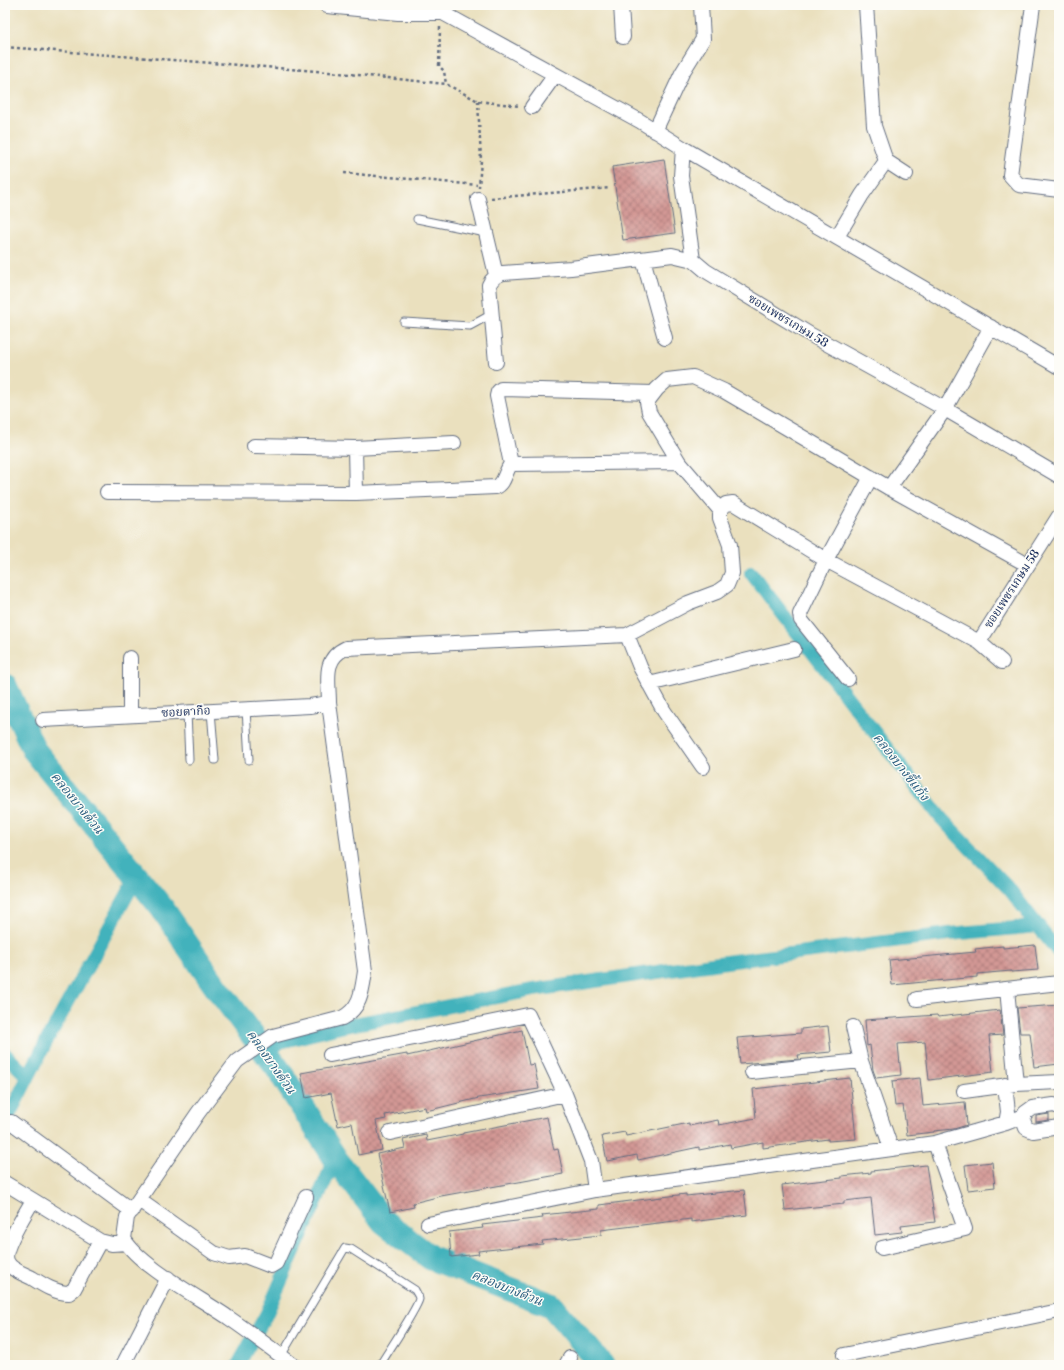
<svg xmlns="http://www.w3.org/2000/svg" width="1064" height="1370" font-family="'Libre Bodoni','Noto Serif Thai',serif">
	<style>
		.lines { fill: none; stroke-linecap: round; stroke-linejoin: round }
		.canal { stroke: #43b2bc; stroke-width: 14 }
		.river { stroke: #43b2bc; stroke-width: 25 }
		.building { fill: url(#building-cross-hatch) }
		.service-casing { stroke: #636d80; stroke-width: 9 }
		.minor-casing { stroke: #636d80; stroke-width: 16 }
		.path { stroke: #636d80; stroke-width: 2.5; stroke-dasharray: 3 3; stroke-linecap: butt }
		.service { stroke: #fff; stroke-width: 7 }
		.minor { stroke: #fff; stroke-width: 14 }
		.labels { text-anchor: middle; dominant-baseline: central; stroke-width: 3; stroke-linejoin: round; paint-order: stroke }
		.street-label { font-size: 12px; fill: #1b2f5e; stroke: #fdfcf7 }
		.water-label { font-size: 13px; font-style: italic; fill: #295d7f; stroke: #fdfcf7 }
	</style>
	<defs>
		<pattern id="building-cross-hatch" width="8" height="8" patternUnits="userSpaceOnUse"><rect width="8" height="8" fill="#d39894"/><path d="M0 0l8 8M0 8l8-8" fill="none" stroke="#aa7c7c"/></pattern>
	</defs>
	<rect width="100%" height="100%" fill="#fdfcf7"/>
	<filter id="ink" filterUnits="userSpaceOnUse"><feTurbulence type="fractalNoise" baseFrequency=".025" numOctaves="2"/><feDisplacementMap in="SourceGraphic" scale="8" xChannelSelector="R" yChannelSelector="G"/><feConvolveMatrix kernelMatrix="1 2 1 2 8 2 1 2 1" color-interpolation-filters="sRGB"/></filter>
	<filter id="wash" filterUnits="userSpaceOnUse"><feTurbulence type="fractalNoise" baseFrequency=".012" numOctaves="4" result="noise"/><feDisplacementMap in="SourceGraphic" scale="16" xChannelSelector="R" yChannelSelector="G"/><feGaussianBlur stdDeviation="0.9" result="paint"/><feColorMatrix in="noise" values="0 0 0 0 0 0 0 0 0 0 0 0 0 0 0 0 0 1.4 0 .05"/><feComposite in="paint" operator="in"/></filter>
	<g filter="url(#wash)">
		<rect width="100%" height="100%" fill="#eae0be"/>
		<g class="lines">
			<path class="canal" d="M751 573 941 818 1010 890 1059 953
				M5 1054 28 1077
				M266 1054 280 1042 344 1026 533 990 733 961 949 934 1039 926
				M5 1123 46 1042 137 877
				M238 1365 266 1315 335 1159"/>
			<path class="river" d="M5 686 34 750 162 908 214 984 278 1069 337 1161 384 1222 431 1258 551 1305 602 1365"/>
		</g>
		<g id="blocks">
			<path class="building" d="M664 159 675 233 623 240 612 167Z
				M1035 945 1038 970 1011 972V971L977 974V977L892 985 889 960 976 952 975 949 1003 946V948Z
				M1059 1005V1030H1057L1059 1064 1034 1067 1030 1033H1020L1017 1008Z
				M1000 1010 1003 1035 989 1036 993 1072 929 1080 925 1042 898 1044 901 1075 876 1078 873 1070 870 1045 867 1046 865 1020 937 1015 938 1017Z
				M828 1026 831 1052 798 1055 799 1059 740 1064 737 1038 801 1033V1029Z
				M522 1030 529 1065 534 1064 539 1089 479 1098 426 1111 425 1107 385 1115 386 1119 376 1121 382 1150 358 1155 352 1123 338 1126 331 1093 306 1098 301 1073 407 1054V1056Z
				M850 1078 856 1139 828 1141V1139L763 1148V1142L731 1148 730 1144 699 1150V1147L638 1160 637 1155 607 1161 602 1136 625 1132 626 1136 689 1123V1126L718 1120 719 1125 756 1118 753 1089Z
				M920 1078 923 1106 965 1102 967 1125 954 1129 934 1131V1132L907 1135 903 1105 895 1106 892 1081Z
				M1049 1114V1120L1036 1122V1116Z
				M547 1117 554 1150 558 1149 563 1174 441 1196 413 1203 414 1207 390 1212 377 1154 405 1148 403 1140 426 1135 427 1141 463 1134V1133Z
				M992 1162 995 1187 968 1190 965 1165Z
				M926 1165 935 1222 901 1226 902 1232 875 1235 871 1198 844 1201V1204L785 1210 782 1185 842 1178V1176L871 1173V1171Z
				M744 1190 747 1215 691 1222V1219L601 1230V1235L542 1241 543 1244 478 1251 479 1254 451 1257 449 1232 483 1228 482 1225 543 1218 542 1215 599 1209V1205L686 1194V1196Z"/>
		</g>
	</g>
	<g filter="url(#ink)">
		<use href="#blocks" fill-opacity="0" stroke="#636d80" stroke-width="1"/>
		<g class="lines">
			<g class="service-casing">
				<path id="service" d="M417 219 486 233
					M404 322 470 326 492 314
					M246 709 249 760
					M211 711 215 760
					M187 712 189 760
					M281 1356 345 1248 351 1249 415 1290C416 1293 419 1295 419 1299 417 1309 387 1353 380 1365"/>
			</g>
			<g class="minor-casing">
				<path id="minor" d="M621 5 623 37
					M1033 5 1010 175 1019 185 1059 190
					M327 6 398 13H443L640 121 683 148 1059 367
					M532 107 555 75
					M655 131 682 73 703 39 701 5
					M683 148 681 176 693 260
					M886 161 906 174
					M478 199 496 275
					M837 237 862 195 886 161 874 126 866 5
					M643 259 665 338
					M496 362 489 285C492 278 496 275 503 273L571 268 672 255 693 260 706 271 811 335 945 409 1059 476
					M254 446 355 448 356 493
					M355 448 454 443
					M511 464 497 396 498 392 501 389 653 393
					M889 488 945 409 991 327
					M107 492 356 493 496 487C505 484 505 471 511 464L679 462
					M720 510 679 462 649 412 647 402 657 389 667 380 693 377 724 391 889 488 1028 565
					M627 635 640 667 664 711 703 767
					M979 642 1059 516
					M848 679 801 620 800 614 826 560 871 477
					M649 684 794 649
					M130 714V658
					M43 720 310 706 329 703
					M1007 989 1016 1084 1059 1082
					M917 999 1059 983
					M853 1027 861 1061 891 1148
					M330 1055 528 1015 565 1094 591 1161 595 1190
					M752 1072 861 1061
					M1005 1085 1008 1112 1006 1123
					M964 1091 1016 1084
					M1059 1107 1054 1105 1032 1108 1025 1113 1023 1120 1026 1128 1033 1131 1059 1127
					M11 1122 132 1211
					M390 1133 565 1094
					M5 1183 100 1241 112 1244 126 1243
					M33 1200C27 1211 2 1249 7 1261 10 1270 25 1274 32 1278 43 1285 56 1293 69 1293L74 1289 100 1241
					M139 1200 214 1253 229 1258 245 1256 271 1266 276 1263 306 1197
					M428 1224 595 1190 935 1143 1006 1123 1024 1116
					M882 1248 965 1229 935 1143
					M844 1355 1059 1311
					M123 1365 168 1278
					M293 1365C272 1349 251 1333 229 1318 202 1299 139 1266 124 1239L127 1217 198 1113 237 1061 273 1036 342 1018C361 1008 362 991 365 971L329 703C329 680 322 659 346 648L627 635 688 603 717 592 727 585 732 573 730 545 720 518V510L726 504 733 503 826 560 979 642 1002 662
					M566 1365 570 1358"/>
			</g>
			<path class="path" d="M440 27 439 66 444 71 446 84
				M5 47 329 72 446 84 478 101 520 106
				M478 101 481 160 479 187
				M344 173 477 185
				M491 198 610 188"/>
			<use href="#service" class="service"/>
			<use href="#minor" class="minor"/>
		</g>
	</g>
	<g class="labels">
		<g class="street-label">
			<text transform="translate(788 321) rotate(31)">ซอยเพชรเกษม 58</text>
			<text transform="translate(1012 589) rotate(-57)">ซอยเพชรเกษม 58</text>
			<text transform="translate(186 712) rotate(-3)">ซอยตากือ</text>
		</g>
		<g class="water-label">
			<text transform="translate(901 767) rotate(52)">คลองบางขี้แก้ง</text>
			<text transform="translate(77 803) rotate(51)">คลองบางด้วน</text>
			<text transform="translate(271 1062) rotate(55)">คลองบางด้วน</text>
			<text transform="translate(507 1288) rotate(22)">คลองบางด้วน</text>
		</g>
	</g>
	<rect width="1064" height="1370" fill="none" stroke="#fdfcf7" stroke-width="20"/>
</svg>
